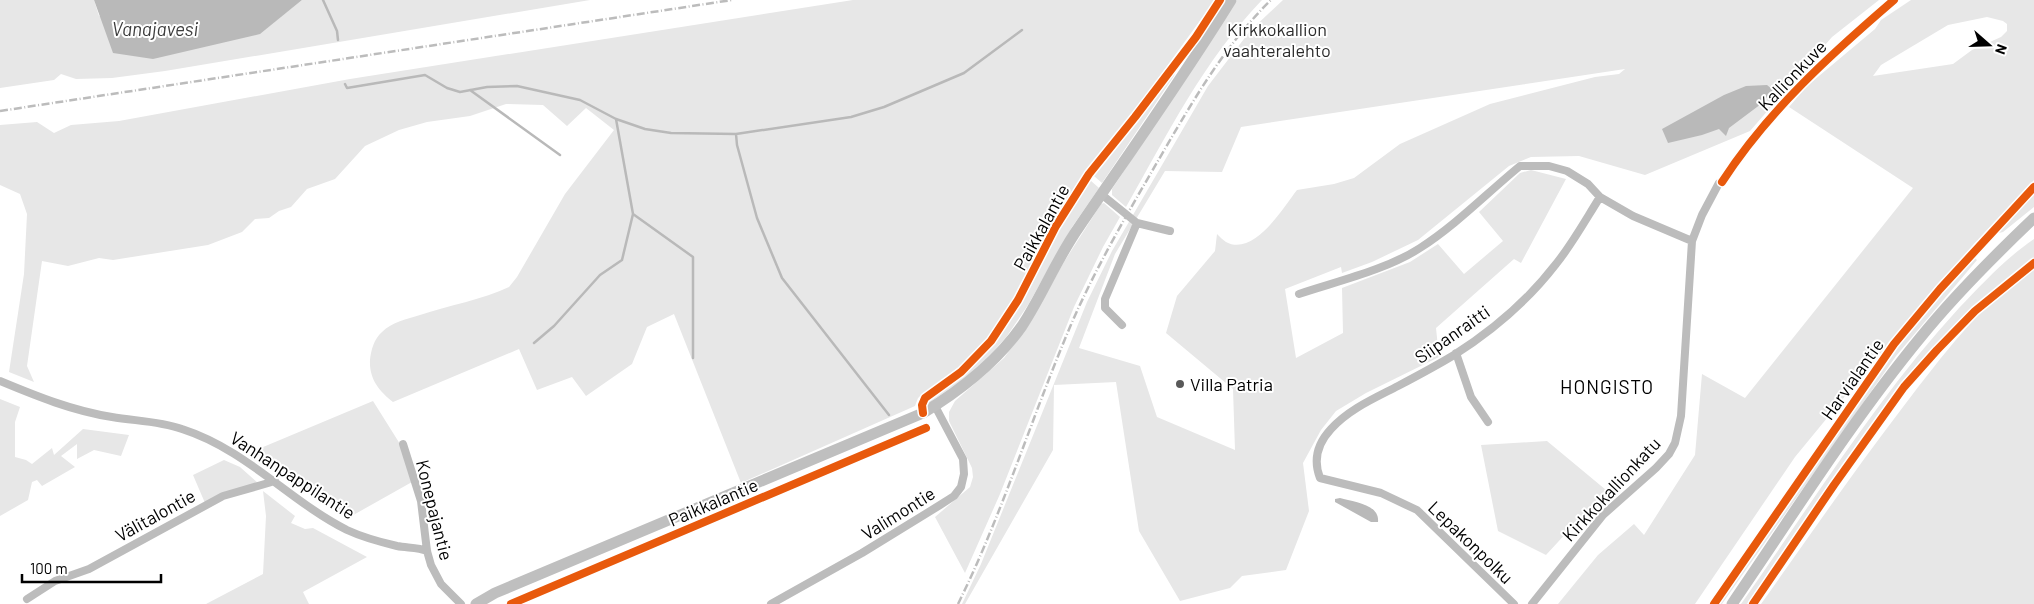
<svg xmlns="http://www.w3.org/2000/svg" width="2034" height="604" font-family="Barlow,sans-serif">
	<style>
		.green { fill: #e7e7e7; fill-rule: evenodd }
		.water { fill: #b9b9b9 }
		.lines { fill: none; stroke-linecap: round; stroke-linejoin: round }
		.stream { stroke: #b9b9b9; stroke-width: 2.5 }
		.street { stroke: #bcbcbc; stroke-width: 8 }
		.secondary { stroke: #bfbfbf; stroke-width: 11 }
		.rail { stroke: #bcbcbc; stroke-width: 2.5; stroke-dasharray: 8 2.5 1 2.5; stroke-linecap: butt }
		.cycleway-casing { stroke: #fff; stroke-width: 11 }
		.cycleway { stroke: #e8590c; stroke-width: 8 }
		.poi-dot { fill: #595959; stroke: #fff; stroke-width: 2 }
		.labels { text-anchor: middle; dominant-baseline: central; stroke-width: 4; stroke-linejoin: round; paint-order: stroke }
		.park-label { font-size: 18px; fill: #2b2b2b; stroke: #fff }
		.street-label { font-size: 18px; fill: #000; stroke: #fff }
		.poi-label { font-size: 18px; fill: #000; stroke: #fff; text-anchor: start }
		.water-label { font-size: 19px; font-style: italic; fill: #3c3c3c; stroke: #fff }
		.neighbourhood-label { font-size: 19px; letter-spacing: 1px; fill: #000; stroke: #fff }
	</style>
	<rect width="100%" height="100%" fill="#fff"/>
	<path class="green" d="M0 0H94L99 16 259 34 302 0H590L165 71 112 78 76 79 61 74 54 80 0 88Z
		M853 0H1215L1133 113 1088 168 1057 215 1035 262 1009 307 988 340 960 366 918 398 915 406 741 483 674 314 647 327 632 364 586 396 572 377 537 390 519 349 393 402C379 391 369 379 370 360 371 350 374 339 382 332 392 322 407 319 420 315 447 306 484 299 509 287L517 277 565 194 614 130 586 108 567 126 543 105 506 104 470 116 427 122 399 130 365 146 335 179 307 189 291 207 279 211 269 218 255 219 242 232 208 245 113 260 99 258 68 266 42 261 27 366 34 382 9 372 24 274 27 214 20 194 0 185V125L37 122 54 133 71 125 119 121 350 79Z
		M1237 0H1262C1204 60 1167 135 1126 207L1112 195V189Z
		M1283 0H1879L1832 37 1750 131 1645 175 1579 156 1531 157 1509 166 1418 240 1372 262 1342 273 1341 267 1285 289 1296 358 1343 333 1342 288 1410 262 1438 244 1464 274 1503 241 1479 212 1520 173 1531 170 1566 179 1521 263 1514 259 1436 328 1439 357 1366 393 1336 411 1321 430 1303 463 1309 511 1286 570 1242 576 1230 588 1180 601 1139 531 1116 382 1054 385 1053 450 965 604H962L981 564 1087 302 1112 251 1208 86 1250 31ZM1625 69 1619 74 1595 77 1490 104 1400 144 1354 178 1334 184 1297 190C1283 208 1254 257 1226 242 1223 240 1220 237 1217 234L1215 251 1177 296 1166 333 1233 389 1235 450 1157 417 1140 366 1079 348 1115 254 1165 171 1222 172 1241 127Z
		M1911 0H2034V180L1974 244 1883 350 1795 457 1695 604H1558L1598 555 1634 524 1644 535 1695 455 1702 374 1745 398 1913 188 1789 107 1807 86 1875 29 1881 20ZM1987 17 2003 21 2007 24V31L2001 37 1972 50 1953 64 1873 76 1881 65 1948 25Z
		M1174 67 1176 70 1174 76 1102 183 1094 176 1095 171 1131 127Z
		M1090 180 1099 188 1072 227 1028 305 1007 336 986 360 968 376 926 405 929 397 964 371 998 335 1025 291 1066 214Z
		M2034 190V207L2003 232 1999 233 1996 230Z
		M1104 203 1120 217 1103 247 1074 307 1000 494 965 573 935 517 970 487 973 477 972 468 949 421V412L955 401 1004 358 1028 326 1064 262 1101 204Z
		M1989 236 1991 239 1974 257 1977 260 1896 356 1722 604H1717C1804 479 1885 348 1989 236Z
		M2034 239V259L1963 316 1904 381 1826 488 1747 604H1741C1811 505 1877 397 1959 308 1982 284 2006 258 2034 239Z
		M2034 265V604H1761C1808 538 1854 471 1903 407 1942 356 1982 303 2034 265Z
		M0 399 20 407 15 422V457L26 460 32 464 52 448 54 455 83 429 129 435 121 456 94 450 77 459V444L61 456 75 467 42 486 37 480 32 482 28 500 0 516Z
		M373 401 400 444 412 482 348 518 307 491 256 450Z
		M1547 441 1606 490 1546 555 1498 531 1481 445Z
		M224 460 240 467 258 483 205 503 193 475Z
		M263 491 295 516 291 523 305 529 313 528 367 557 303 592 309 604H206L263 574 266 516Z"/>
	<path class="water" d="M94 0H302L260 34 153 59 113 53Z
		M1767 85 1773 90 1761 104 1729 128 1726 136 1719 129 1702 135 1668 143 1662 129 1724 95 1746 86Z
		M1340 498C1353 502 1380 504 1378 522H1371L1335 502V499Z"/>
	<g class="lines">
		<path class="stream" d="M323 0 337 31 338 40
			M345 84 347 88 425 75 447 88 460 92 487 87 517 86 580 100 616 119 645 129 671 133 736 134 851 117 884 107 964 73 1022 30
			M470 90 560 155
			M616 119 633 214 693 257V358
			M736 134 737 145 757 218 782 278 889 415
			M534 343 554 326 600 275 622 260 633 214"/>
		<path class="street" d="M1101 194 1137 223 1105 299V308L1122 325
			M1137 223 1170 231
			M1299 294C1338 281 1386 270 1420 248 1456 225 1487 193 1520 166H1549L1567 171 1588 184 1600 197 1633 216 1692 241
			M1456 353 1471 397 1488 422
			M0 381C36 396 73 411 112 417 135 421 159 421 182 429 247 450 288 500 347 530 362 537 380 542 397 546 407 548 418 547 427 551
			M403 444 421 501 427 551 431 565 441 584 461 604
			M27 599 55 581 89 569 223 496 275 481
			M771 604 862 553 940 505 954 496 961 487 964 474 963 459 935 406
			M1514 604 1417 510 1381 493 1320 478C1313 460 1318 443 1331 429 1349 409 1375 398 1398 386 1417 376 1436 366 1454 355 1492 331 1529 299 1556 264 1573 243 1586 219 1600 197
			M1532 604 1603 515 1656 468 1669 454 1675 443 1681 416 1692 241 1702 215 1719 183 1722 182"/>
		<path class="secondary" d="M476 604 495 593 923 413C961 390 996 363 1022 326 1043 294 1057 258 1079 227 1130 152 1183 78 1231 0
			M1732 604C1793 515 1851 422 1920 338 1954 296 1994 256 2034 218"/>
		<path class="rail" d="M0 111 732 0
			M958 604C1002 515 1031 419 1070 327 1097 264 1132 206 1166 147 1197 94 1227 43 1271 0"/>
		<g class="cycleway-casing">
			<path id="cycleway" d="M1722 182C1768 111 1830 55 1894 0
				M923 413 922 405 925 398 961 372 991 341 1018 300 1056 226 1089 174 1135 117 1196 37 1220 0
				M511 604 926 428
				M1714 604 1894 344 1940 289 2034 187
				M1753 604 1834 485 1904 387 1937 350 1975 311 2034 263"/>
		</g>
		<use href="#cycleway" class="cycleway"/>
	</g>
	<circle class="poi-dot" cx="1180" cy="384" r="5"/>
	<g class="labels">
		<g class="park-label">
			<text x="1277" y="29">Kirkkokallion<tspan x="1277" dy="21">vaahteralehto</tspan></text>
		</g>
		<g class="street-label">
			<text transform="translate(1792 75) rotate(-46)">Kallionkuve</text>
			<text transform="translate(1041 227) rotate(-61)">Paikkalantie</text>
			<text transform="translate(1452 334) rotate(-35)">Siipanraitti</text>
			<text transform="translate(1852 379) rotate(-55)">Harvialantie</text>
			<text transform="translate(293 475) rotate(33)">Vanhanpappilantie</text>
			<text transform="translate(1611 489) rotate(-47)">Kirkkokallionkatu</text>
			<text transform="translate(713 502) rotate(-23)">Paikkalantie</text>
			<text transform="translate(435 510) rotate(76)">Konepajantie</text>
			<text transform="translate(898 513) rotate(-32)">Valimontie</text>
			<text transform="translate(155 515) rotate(-29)">Välitalontie</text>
			<text transform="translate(1471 542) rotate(44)">Lepakonpolku</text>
		</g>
		<g class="poi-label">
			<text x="1190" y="384">Villa Patria</text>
		</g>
		<g class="water-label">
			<text x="155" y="28">Vanajavesi</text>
		</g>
		<g class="neighbourhood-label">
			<text x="1607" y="386">HONGISTO</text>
		</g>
	</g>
	<g transform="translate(1989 45) rotate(110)" stroke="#ffffff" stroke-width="4" paint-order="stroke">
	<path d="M0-4L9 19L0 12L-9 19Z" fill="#000000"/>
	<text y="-8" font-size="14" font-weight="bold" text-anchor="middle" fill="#000000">N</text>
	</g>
	<path d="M22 574v8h139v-8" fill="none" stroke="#000000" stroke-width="2.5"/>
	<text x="30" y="574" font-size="15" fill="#000000" stroke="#ffffff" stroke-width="4" paint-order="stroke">100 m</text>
</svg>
